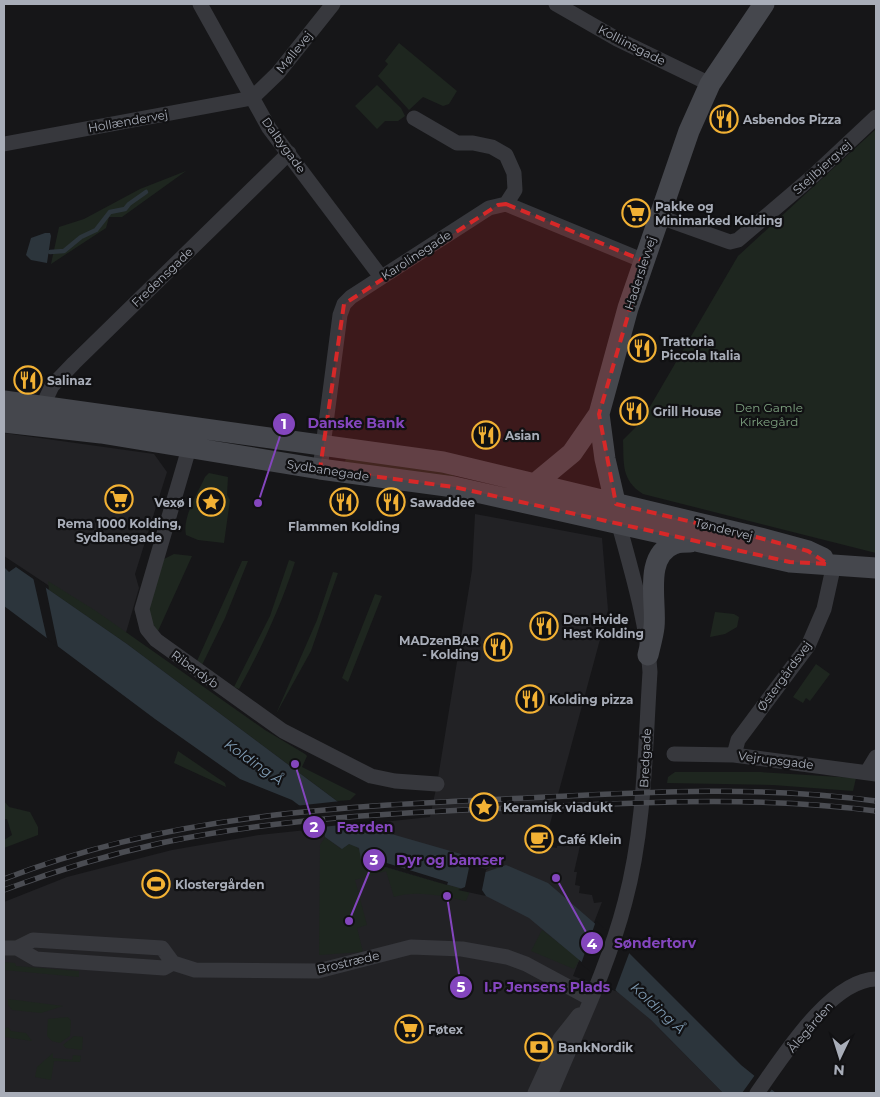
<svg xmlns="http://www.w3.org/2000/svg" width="880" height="1097" font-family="Montserrat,sans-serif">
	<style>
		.built { fill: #222225 }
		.green { fill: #1e261f }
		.water { fill: #2c353c }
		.pier { fill: #161618 }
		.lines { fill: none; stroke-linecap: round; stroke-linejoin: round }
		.stream { stroke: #2c353c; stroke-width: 4.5 }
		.street { stroke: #37383d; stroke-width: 15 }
		.secondary { stroke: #45474d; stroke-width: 21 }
		.rail-casing { stroke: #4a4c52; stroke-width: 5.5 }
		.rail { stroke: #111113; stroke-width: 4; stroke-dasharray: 11; stroke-linecap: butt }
		.marked { fill: #d62828; fill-opacity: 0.2; stroke: #d62828; stroke-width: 4; stroke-dasharray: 10 6; stroke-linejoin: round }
		.labels { text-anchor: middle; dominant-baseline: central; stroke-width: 4.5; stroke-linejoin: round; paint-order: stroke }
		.street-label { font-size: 12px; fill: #a8adb8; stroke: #111113 }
		.poi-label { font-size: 12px; font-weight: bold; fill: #a8adb8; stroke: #111113; text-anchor: start }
		.park-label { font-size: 12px; fill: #7fa381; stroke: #111113 }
		.water-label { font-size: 14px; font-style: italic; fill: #7f9bb3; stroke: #111113 }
		.leader { fill: none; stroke: #8446be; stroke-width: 2 }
		.callout-dot { fill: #8446be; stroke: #111113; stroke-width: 2 }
		.mark-label { font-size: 15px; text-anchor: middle; font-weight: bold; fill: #fff }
		.callout-label { font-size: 14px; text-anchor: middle; font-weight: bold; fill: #8446be; stroke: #111113; stroke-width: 4.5; stroke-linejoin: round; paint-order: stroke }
	</style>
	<rect width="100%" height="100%" fill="#161618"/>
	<path class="built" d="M4 433 154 454 167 472 135 574 139 588 125 636 4 556Z
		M475 514 602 538 608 610 544 846 557 848V846H580L574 872H577L575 885 580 886 579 893 592 895 594 903 602 902 573 976 621 993 651 1020 723 1093H4V902L67 877 172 850 259 835 430 817 437 784 472 570Z"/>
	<path class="green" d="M399 43 457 91 449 104 443 106 423 97 409 110 378 76 388 64 385 61Z
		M377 85 401 108 405 116 398 121H385L377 129 355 106Z
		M876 129V553L643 494C621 480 624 464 623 440L641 422 738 256Z
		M186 171 122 217H109L106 228 51 264 59 227 84 219 140 189Z
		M346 455 454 472 453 478 345 462Z
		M209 473 228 477 227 495 230 500 224 543 198 540 186 535C182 517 198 493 205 477Z
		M174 554 192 556 158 631 150 623 147 611 164 559Z
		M289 560 295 562C281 606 261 649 239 689L234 687 270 616Z
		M242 561H248L225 618 202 665 197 661Z
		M333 572 338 573 311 651 276 714 317 620Z
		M48 581 96 611 265 730 305 754 307 756 302 767 356 794 350 800 337 801 127 644 49 590Z
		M375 594 382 596 348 682 342 678Z
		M715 612 734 614 739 617 737 627 725 634 710 637Z
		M816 664 830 674 810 701 806 698 803 703 793 697Z
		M178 751 225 783 226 787 174 763Z
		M675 772H760L856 778 853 791 773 785 667 783 668 777Z
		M4 801 9 807 30 812 38 827V835L4 848V840L12 835 7 819H4Z
		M325 837 341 849 349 844 356 846 361 852V860L470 891 466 901C445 896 415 890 394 897L386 871 355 880 367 925 357 928 363 952 319 955 320 845Z
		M542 930 580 959 574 969 531 951Z
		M4 962 15 963 16 966 79 971V977L4 970Z
		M8 999 63 1006 41 1013 12 1010 8 1005Z
		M68 1017 71 1021 70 1036 60 1043 52 1041 47 1036 48 1019Z
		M8 1027 11 1031 26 1033 32 1041 4 1037V1029Z
		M74 1036 83 1037 82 1050 66 1048 63 1045Z
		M53 1053V1058L72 1060 73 1055 81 1056 80 1062 54 1061 51 1080 35 1077 37 1067Z"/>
	<path class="water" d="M45 233H50L51 236 47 263 31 260 26 255 31 238Z
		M4 567 9 572 16 567 127 644 365 822 388 833 461 854 469 868 486 872 506 865 548 883 629 953 741 1065 776 1093H723L651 1020 529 918 484 895 361 860 359 848 349 844 342 849 325 837 324 824 292 800 240 779 155 719 4 606Z"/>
	<path class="pier" d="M33 577 45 584 58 647 47 639Z
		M341 801 369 822 322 827 295 806Z
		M377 860 448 882 447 885 375 864Z
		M465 860 471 865 486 869 491 867 486 870 482 890 486 896 458 890 465 887 469 868Z
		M596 921 630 951 615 991 581 964Z
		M755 1075 773 1088 769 1093H742Z"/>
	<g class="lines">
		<path class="stream" d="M50 252 64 251 81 237 96 230 110 212 125 209 129 204 146 192"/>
		<path class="street" d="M200 4 269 128 381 277
			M556 4 617 39 710 84
			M414 118 457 143H473L492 147 506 155 514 173 515 190 506 204
			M4 144 252 98 278 73 333 4
			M660 217 730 242 738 240 812 177 876 117
			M42 407 52 386 74 363 289 153
			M192 438 142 609 147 629 156 640 283 731 371 776 395 781 437 784
			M320 469 340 315 344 304 351 297 489 208 506 204 644 261
			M674 754 734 755 876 774
			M734 755 738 740 808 646 824 609 834 564
			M867 772 876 757
			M4 948H17L33 940 162 948 173 963 195 970 318 971 411 947 462 949 507 957 526 964 591 999
			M17 948 36 959 164 968 173 963
			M535 1093 560 1039 579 1015
			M551 1093C577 1030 608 968 625 902 645 827 645 749 650 672 647 622 632 573 619 525
			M757 1093C782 1058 830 980 876 979"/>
		<path class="secondary" d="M4 401 443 462 760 538 808 551 823 558
			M4 422 101 433 320 469 454 487 790 562 876 568
			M533 483 537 482 572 453 599 414
			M618 515 605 459 599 414 628 308 689 131 710 84 764 4
			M648 655C650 646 653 636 654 627 657 603 643 556 674 544 678 542 685 542 690 542"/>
		<g class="rail-casing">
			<path id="rail" d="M4 879C173 813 347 806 527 798 643 792 760 785 876 801
				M4 890C55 871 107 855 161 843 283 817 411 812 535 807 649 802 763 796 876 811"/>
		</g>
		<use href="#rail" class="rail"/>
	</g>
	<path class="marked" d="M506 204 644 261 599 414 616 504 760 538 808 551 828 564 790 562 454 487 320 469 344 304 498 205Z"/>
	<defs>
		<g id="restaurant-ring" transform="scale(1.4375)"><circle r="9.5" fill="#111113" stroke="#f2b134" stroke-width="1.5"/><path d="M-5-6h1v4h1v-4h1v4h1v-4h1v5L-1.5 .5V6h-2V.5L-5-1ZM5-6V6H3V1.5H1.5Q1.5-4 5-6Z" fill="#f2b134"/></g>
		<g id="supermarket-ring" transform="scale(1.4375)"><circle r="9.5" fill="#111113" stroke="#f2b134" stroke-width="1.5"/><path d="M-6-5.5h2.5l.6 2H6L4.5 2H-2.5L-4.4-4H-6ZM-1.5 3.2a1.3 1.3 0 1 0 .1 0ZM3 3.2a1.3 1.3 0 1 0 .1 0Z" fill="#f2b134"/></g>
		<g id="sight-ring" transform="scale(1.4375)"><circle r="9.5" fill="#111113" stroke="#f2b134" stroke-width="1.5"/><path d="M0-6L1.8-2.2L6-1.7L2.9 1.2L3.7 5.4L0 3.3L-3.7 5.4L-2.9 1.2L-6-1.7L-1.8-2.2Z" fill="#f2b134"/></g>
		<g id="cafe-ring" transform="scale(1.4375)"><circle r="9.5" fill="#111113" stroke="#f2b134" stroke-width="1.5"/><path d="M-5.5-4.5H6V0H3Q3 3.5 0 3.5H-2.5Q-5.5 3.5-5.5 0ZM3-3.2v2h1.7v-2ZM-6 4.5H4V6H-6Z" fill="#f2b134"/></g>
		<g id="stadium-ring" transform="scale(1.4375)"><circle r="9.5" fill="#111113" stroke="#f2b134" stroke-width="1.5"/><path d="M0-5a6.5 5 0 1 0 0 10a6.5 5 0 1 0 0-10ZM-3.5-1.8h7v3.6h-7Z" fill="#f2b134"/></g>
		<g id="bank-ring" transform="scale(1.4375)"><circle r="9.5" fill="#111113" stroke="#f2b134" stroke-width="1.5"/><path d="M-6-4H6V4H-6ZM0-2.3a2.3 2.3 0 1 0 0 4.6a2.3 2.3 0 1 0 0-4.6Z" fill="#f2b134"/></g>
	</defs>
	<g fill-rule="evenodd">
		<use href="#restaurant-ring" x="724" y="119"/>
		<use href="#supermarket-ring" x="636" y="213"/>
		<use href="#restaurant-ring" x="642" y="348"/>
		<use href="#restaurant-ring" x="28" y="380"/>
		<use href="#restaurant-ring" x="634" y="411"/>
		<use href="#restaurant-ring" x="486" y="435"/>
		<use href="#supermarket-ring" x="119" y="499"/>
		<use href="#sight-ring" x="211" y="502"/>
		<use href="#restaurant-ring" x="344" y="502"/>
		<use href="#restaurant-ring" x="391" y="502"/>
		<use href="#restaurant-ring" x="544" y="626"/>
		<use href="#restaurant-ring" x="498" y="647"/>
		<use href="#restaurant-ring" x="530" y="699"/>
		<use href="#sight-ring" x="484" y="807"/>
		<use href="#cafe-ring" x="539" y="839"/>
		<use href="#stadium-ring" x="156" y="884"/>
		<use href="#supermarket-ring" x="409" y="1029"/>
		<use href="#bank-ring" x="539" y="1047"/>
	</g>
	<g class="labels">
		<g class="street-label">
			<text transform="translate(632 45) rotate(27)">Kolliinsgade</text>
			<text transform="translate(294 52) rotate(-51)">Møllevej</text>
			<text transform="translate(128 121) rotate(-10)">Hollændervej</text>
			<text transform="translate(284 145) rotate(54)">Dalbygade</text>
			<text transform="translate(822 167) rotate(-42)">Stejlbjergvej</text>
			<text transform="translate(416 255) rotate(-33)">Karolinegade</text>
			<text transform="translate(640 273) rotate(-72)">Haderslevvej</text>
			<text transform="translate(162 277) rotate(-44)">Fredensgade</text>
			<text transform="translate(328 470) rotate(9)">Sydbanegade</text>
			<text transform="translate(724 529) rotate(14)">Tøndervej</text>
			<text transform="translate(195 669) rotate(36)">Riberdyb</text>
			<text transform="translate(784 676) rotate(-54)">Østergårdsvej</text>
			<text transform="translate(645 758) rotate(-87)">Bredgade</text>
			<text transform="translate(776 760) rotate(7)">Vejrupsgade</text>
			<text transform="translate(348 962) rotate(-13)">Brostræde</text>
			<text transform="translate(810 1027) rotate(-49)">Ålegården</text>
		</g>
		<g class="poi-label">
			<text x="743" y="119">Asbendos Pizza</text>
			<text x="655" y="206">Pakke og<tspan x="655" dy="14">Minimarked Kolding</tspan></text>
			<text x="661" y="341">Trattoria<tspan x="661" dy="14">Piccola Italia</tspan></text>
			<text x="47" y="380">Salinaz</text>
			<text x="653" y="411">Grill House</text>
			<text x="505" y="435">Asian</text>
			<text x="192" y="502" text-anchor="end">Vexø I</text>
			<text x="410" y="502">Sawaddee</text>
			<text x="119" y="523" text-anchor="middle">Rema 1000 Kolding,<tspan x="119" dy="14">Sydbanegade</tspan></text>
			<text x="344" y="526" text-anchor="middle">Flammen Kolding</text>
			<text x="563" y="619">Den Hvide<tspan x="563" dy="14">Hest Kolding</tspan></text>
			<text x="479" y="640" text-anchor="end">MADzenBAR<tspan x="479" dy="14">- Kolding</tspan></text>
			<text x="549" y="699">Kolding pizza</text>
			<text x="503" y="807">Keramisk viadukt</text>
			<text x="558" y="839">Café Klein</text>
			<text x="175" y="884">Klostergården</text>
			<text x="428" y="1029">Føtex</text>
			<text x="558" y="1047">BankNordik</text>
		</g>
		<g class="park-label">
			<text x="769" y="407">Den Gamle<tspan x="769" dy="14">Kirkegård</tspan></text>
		</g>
		<g class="water-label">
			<text transform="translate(254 762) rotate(35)">Kolding Å</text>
			<text transform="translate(658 1008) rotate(43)">Kolding Å</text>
		</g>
	</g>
	<path class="leader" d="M258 503L284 424M295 764L314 827M349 921L374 860M556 878L592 943M447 896L461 987"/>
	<g class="callout-dot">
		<circle cx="258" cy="503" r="5"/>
		<circle cx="295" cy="764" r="5"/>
		<circle cx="349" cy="921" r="5"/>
		<circle cx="556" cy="878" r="5"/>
		<circle cx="447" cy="896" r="5"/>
		<circle cx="284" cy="424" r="12"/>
		<circle cx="314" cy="827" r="12"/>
		<circle cx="374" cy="860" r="12"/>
		<circle cx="592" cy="943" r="12"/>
		<circle cx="461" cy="987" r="12"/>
	</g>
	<g class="mark-label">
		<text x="284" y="429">1</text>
		<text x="314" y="832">2</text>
		<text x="374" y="865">3</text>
		<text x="592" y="949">4</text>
		<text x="461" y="992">5</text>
	</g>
	<g class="callout-label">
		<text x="356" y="428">Danske Bank</text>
		<text x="365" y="832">Færden</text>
		<text x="450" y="865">Dyr og bamser</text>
		<text x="655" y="948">Søndertorv</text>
		<text x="547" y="992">I.P Jensens Plads</text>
	</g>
	<rect width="880" height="1097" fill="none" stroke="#a8adb8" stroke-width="10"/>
	<g transform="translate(840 1057) rotate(184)" stroke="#111113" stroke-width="4" paint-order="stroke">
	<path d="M0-4L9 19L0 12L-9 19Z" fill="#a8adb8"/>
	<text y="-8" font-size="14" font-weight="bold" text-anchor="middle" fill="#a8adb8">N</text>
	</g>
</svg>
